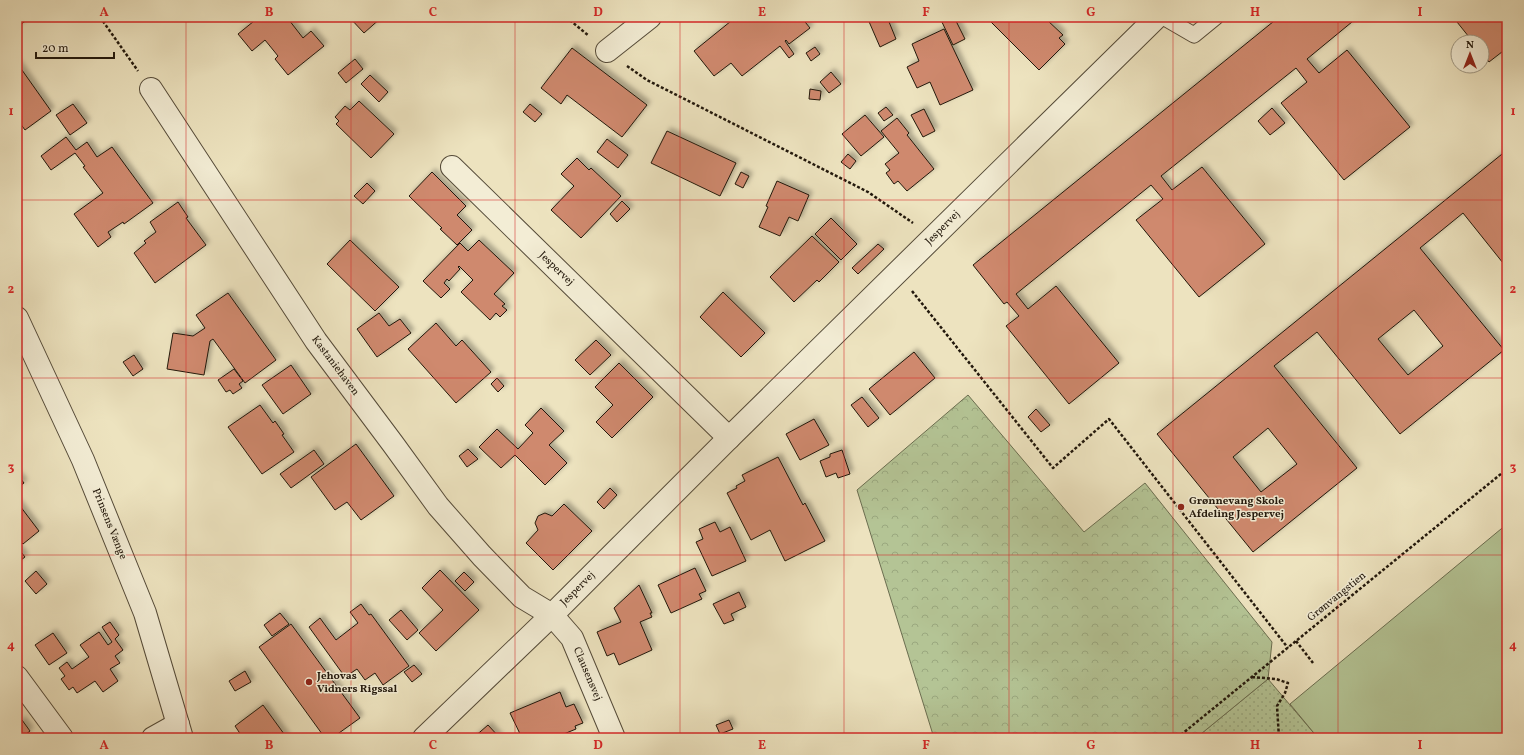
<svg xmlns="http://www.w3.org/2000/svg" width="1524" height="755" font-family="Vollkorn,serif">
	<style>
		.grass { fill: url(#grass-dots); stroke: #6b6e50 }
		.forest { fill: url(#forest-crowns); stroke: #6b6e50 }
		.garden { fill: #b4c495; stroke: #6b6e50 }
		.building { fill: #cf896e; stroke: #22180c; fill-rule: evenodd; filter: url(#shadow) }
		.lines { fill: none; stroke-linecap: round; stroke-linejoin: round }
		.service-casing { stroke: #554b39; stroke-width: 17 }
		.minor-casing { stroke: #554b39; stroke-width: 24 }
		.tertiary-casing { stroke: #554b39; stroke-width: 24 }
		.path { stroke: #22180c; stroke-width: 2.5; stroke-dasharray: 3 2; stroke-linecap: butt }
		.service { stroke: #f3edd5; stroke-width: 15 }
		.minor { stroke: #f3edd5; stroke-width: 22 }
		.tertiary { stroke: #f3edd5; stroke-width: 22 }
		.grid { fill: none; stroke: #d62828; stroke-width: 1; stroke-opacity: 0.55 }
		.poi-dot { fill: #8f2418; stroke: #f3edd5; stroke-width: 1.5 }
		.labels { text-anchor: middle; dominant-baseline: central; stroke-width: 3; stroke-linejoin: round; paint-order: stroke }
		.street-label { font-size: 11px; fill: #22180c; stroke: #f3edd5 }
		.poi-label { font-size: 11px; font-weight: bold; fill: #22180c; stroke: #f3edd5; text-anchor: start }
		.neatline { fill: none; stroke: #d62828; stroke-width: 1.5 }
		.grid-label { font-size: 13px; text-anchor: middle; font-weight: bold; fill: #d62828 }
	</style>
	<defs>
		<pattern id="grass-dots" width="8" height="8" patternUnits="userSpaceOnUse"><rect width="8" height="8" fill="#b4c495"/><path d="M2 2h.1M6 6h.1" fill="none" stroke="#9aa87f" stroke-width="1.8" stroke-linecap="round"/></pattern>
		<pattern id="forest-crowns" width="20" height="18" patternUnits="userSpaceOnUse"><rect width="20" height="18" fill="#b4c495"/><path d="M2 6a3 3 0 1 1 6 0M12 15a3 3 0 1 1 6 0" fill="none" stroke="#9aa87f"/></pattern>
		<filter id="shadow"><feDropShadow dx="3.5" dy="-3.5" stdDeviation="2" flood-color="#0004"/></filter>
	</defs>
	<rect width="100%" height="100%" fill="#ede3bf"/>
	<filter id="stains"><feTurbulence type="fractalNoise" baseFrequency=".005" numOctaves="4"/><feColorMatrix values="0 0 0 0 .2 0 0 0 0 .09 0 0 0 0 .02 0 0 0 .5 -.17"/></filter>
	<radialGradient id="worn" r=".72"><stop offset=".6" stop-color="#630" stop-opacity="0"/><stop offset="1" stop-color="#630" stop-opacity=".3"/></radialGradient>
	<path class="grass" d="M1268 679 1318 738H1196Z"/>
	<path class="forest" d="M968 395 1084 532 1145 483 1272 642 1268 679 1196 738H934L857 490Z"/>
	<path class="garden" d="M1507 524V738H1318L1290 704Z"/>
	<path class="building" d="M17 17H31L17 27Z
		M259 17H291L289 20 303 38 311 31 324 46 288 75 275 59 278 56 265 40 252 51 238 34Z
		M349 17H382L364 33Z
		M736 17H801L810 28 789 44 786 40 785 41 794 54 789 58 780 46 742 76 731 63 714 76 694 51Z
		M867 17H887L896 39 880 47Z
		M942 17H954L965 39 953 45 940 18Z
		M986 17H1048L1046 19 1063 35 1059 38 1065 44 1039 70Z
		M1279 17H1358L1307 59 1319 73 1347 50 1410 127 1344 180 1281 103 1307 82 1296 68 1161 176 1172 190 1202 167 1265 244 1199 297 1136 220 1163 199 1151 185 1016 294 1028 309 1056 286 1119 363 1069 404 1006 326 1019 316 1007 302 1004 304 973 265Z
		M1453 17H1507V48L1489 62 1482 53V42H1473Z
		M944 29 973 90 940 105 930 82 917 88 907 67 919 61 912 44Z
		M815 47 820 54 811 61 806 53Z
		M572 48 647 105 622 137 567 95 561 104 541 88Z
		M355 59 363 69 346 83 338 73Z
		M17 63 51 111 25 130 17 119Z
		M831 72 841 84 829 93 820 82Z
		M370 75 388 92 379 102 361 84Z
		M810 89 821 91 820 100 809 99Z
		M359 101 394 134 371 158 336 124 339 121 335 117 345 106 350 110Z
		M73 104 87 123 70 135 56 115Z
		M530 104 542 114 535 122 523 112Z
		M886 107 893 115 884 121 878 113Z
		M1272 108 1285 123 1270 135 1258 121Z
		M924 109 935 131 923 137 911 115Z
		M865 115 884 137 861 156 842 134Z
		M897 118 909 133 907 135 934 169 907 191 898 181 894 184 886 173 890 170 885 164 899 153 881 131Z
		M667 131 736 163 720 196 651 163Z
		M66 137 76 150 87 142 97 157 112 147 153 203 124 224 123 222 108 232 111 237 98 247 74 214 103 193 83 167 85 166 75 153 51 170 41 156Z
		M607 139 628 155 618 168 597 152Z
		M1507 150V268L1463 213 1420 248 1504 350 1400 434 1317 332 1274 366 1357 468 1253 552 1157 434ZM1414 310 1443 346 1408 375 1378 339ZM1268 428 1297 464 1261 492 1233 457Z
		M848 154 856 161 850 169 841 162Z
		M577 158 589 170 591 168 621 196 581 238 551 210 574 186 561 174Z
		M432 172 466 206 457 215 472 230 457 245 440 229 442 228 409 196Z
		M741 172 749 176 743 188 735 184Z
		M777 181 809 195 798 221 789 217 780 236 759 227 768 207 766 206Z
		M367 183 375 191 363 204 354 196Z
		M622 201 630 209 617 222 610 214Z
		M178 202 188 217 186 218 206 245 155 283 134 253 146 243 144 241 156 232 150 222Z
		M831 218 857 244 841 260 815 234Z
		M812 236 839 262 819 282 817 280 794 302 770 277Z
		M350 240 399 287 375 311 327 264Z
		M479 240 514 273 494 294 505 304 502 306 507 310 500 317 496 313 490 320 461 292 473 280 459 266 458 267 460 269 449 281 447 279 444 283 450 289 441 298 423 281 460 243 468 251Z
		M878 244 884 249 858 274 852 268Z
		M723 292 765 333 741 357 700 317Z
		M228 293 276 360 245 383 213 339 210 341 204 375 167 369 173 333 193 336 205 328 196 315Z
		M379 313 389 326 400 319 411 333 377 357 357 329Z
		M436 323 456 346 462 340 491 372 456 403 408 349Z
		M596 340 611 355 590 375 575 360Z
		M914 352 935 378 890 415 869 389Z
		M134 355 143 369 133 376 123 362Z
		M619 363 653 397 612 438 596 422 613 405 595 387Z
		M291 365 311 394 283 414 262 385Z
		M234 369 243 381 239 384 242 388 233 394 230 390 226 392 218 380Z
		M497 378 504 386 498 392 491 384Z
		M862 397 879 418 868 427 851 405Z
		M260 405 273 423 275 421 284 434 282 435 294 452 262 474 228 427Z
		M541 408 564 431 549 445 567 463 545 485 515 455 501 468 479 447 497 429 518 449 533 433 525 425Z
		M1036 409 1050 425 1041 432 1028 417Z
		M814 419 829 445 800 460 786 434Z
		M356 444 394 496 361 520 347 502 335 510 311 477Z
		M468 449 478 459 467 467 459 456Z
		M314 450 324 464 291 488 280 474Z
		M842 450 850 474 838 478 836 473 826 477 820 461 830 457V454Z
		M778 457 803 505 805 503 825 541 785 561 770 530 751 540 727 493 737 488 736 486 745 481 742 475Z
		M17 474 24 483 17 488Z
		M610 488 617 495 604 509 597 502Z
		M17 502 39 531 23 544 17 538Z
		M564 504 592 531 553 570 526 543 538 530 535 523 538 516 545 513 552 516Z
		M715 522 720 532 730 527 746 561 712 576 696 542 703 539 699 529Z
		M17 547 25 557 17 563Z
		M695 568 706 591 699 594 702 599 671 613 658 585Z
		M440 570 479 610 436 651 419 633 443 610 422 588Z
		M36 571 47 584 36 594 25 581Z
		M464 572 474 582 465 591 455 581Z
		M639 585 652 613H650L652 617 640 622 652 650 619 665 614 653 607 656 597 632 621 622 614 608Z
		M739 592 746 607 731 614 734 620 724 624 713 604Z
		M361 604 369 615 371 614 409 666 383 685 375 673 365 680 357 669 345 677 309 627 320 618 336 640 358 623 350 612Z
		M401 610 418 630 407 640 389 620Z
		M280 613 289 624 272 636 264 625Z
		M110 622 119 635 115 639 123 650 115 656 120 663 110 669 118 681 103 692 95 681 77 693 73 687 69 690 61 679 65 676 59 668 67 662 72 669 89 657 80 645 99 632 108 645 112 642 102 627Z
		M291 624 360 718 332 738H325L259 647Z
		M53 633 67 653 49 665 35 645Z
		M414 665 422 674 412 682 404 672Z
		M245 671 251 682 235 691 229 681Z
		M560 692 566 707 574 704 583 723 575 726 576 729 554 738H522L510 713Z
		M263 705 287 738H243L235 726Z
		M22 720 30 731 25 735 27 738H17V724Z
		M729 720 733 729 720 734 716 725Z
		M488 725 500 738H473Z"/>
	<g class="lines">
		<g class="service-casing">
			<path id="service" d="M1163 17 1194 35 1216 17"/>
		</g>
		<g class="minor-casing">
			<path id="minor" d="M607 51 650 17
				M151 89 316 341 393 444 438 506 482 556 522 597 552 615 572 638 614 738
				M452 167 729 438
				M17 677 62 738
				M153 738 178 724"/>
		</g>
		<g class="tertiary-casing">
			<path id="tertiary" d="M17 318 83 460 145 613 182 738
				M424 738 552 615 729 438 1157 17"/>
		</g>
		<path class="path" d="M100 17 138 71
			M566 17 589 36
			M627 66 647 80 868 192 913 223
			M912 291 1053 468 1109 419 1288 648
			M1296 641 1313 663
			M1252 677 1276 679 1288 683 1285 693 1277 706 1279 738
			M1177 738 1507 469"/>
		<use href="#service" class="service"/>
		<use href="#minor" class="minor"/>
		<use href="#tertiary" class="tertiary"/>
	</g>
	<path class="grid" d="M186 17V738M351 17V738M515 17V738M680 17V738M844 17V738M1009 17V738M1173 17V738M1338 17V738M17 200H1507M17 378H1507M17 555H1507"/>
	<g class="poi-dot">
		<circle cx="1181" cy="507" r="4"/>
		<circle cx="309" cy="682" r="4"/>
	</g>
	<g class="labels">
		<g class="street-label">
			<text transform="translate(943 228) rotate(-45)">Jespervej</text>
			<text transform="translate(556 269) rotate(44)">Jespervej</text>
			<text transform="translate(335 366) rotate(53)">Kastaniehaven</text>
			<text transform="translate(109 524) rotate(68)">Prinsens Vænge</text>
			<text transform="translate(578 589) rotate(-45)">Jespervej</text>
			<text transform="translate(1337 597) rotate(-39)">Grønvangstien</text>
			<text transform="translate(587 674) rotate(67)">Clausensvej</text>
		</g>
		<g class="poi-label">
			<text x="1189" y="501">Grønnevang Skole<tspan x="1189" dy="13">Afdeling Jespervej</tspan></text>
			<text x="317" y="676">Jehovas<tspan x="317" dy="13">Vidners Rigssal</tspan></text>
		</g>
	</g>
	<rect width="1524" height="755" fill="none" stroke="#ede3bf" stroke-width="44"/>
	<g transform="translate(1470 54)"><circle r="19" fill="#f3edd5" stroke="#9f9885"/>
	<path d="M0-3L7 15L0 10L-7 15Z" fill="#8f2418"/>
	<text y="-6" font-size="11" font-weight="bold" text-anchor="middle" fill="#22180c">N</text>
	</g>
	<path d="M36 52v6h78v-6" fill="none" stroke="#22180c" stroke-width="2"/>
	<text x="42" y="52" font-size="12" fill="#22180c" stroke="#f3edd5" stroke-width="3" paint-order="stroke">20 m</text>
	<rect x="22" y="22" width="1480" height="711" class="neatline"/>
	<g class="grid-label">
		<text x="104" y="16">A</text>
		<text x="269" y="16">B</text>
		<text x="433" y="16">C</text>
		<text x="598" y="16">D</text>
		<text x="762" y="16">E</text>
		<text x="926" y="16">F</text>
		<text x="1091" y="16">G</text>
		<text x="1255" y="16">H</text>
		<text x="1420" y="16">I</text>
		<text x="11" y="115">1</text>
		<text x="1513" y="115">1</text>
		<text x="11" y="293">2</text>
		<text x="1513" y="293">2</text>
		<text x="11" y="471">3</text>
		<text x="1513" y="471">3</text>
		<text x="11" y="649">4</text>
		<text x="1513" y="649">4</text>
		<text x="104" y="749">A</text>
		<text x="269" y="749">B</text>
		<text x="433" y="749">C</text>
		<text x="598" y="749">D</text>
		<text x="762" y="749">E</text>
		<text x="926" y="749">F</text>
		<text x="1091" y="749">G</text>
		<text x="1255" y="749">H</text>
		<text x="1420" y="749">I</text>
	</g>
	<rect width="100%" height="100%" filter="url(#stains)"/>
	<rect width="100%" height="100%" fill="url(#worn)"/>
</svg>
